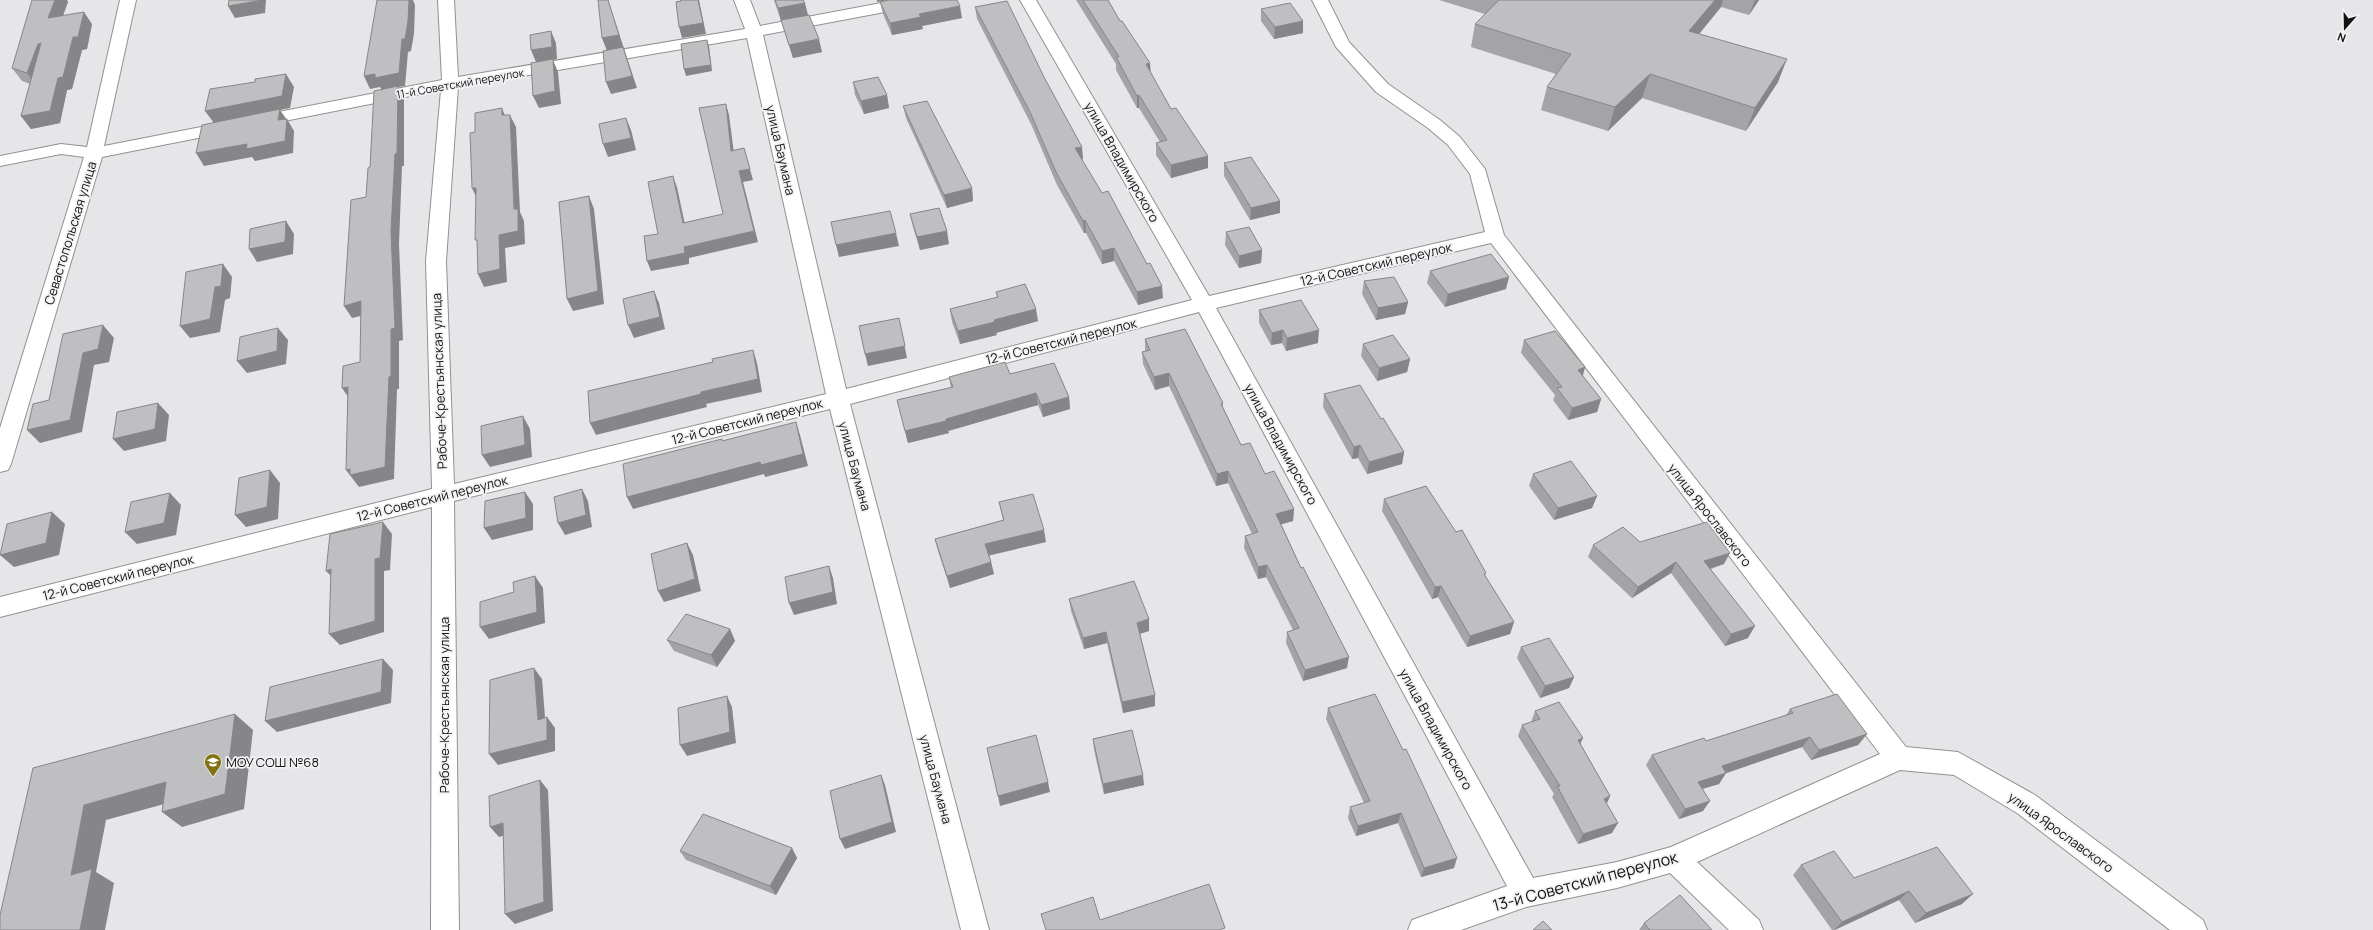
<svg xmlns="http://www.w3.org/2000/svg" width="2373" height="930" font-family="Manrope,sans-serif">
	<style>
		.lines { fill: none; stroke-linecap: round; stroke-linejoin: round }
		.street-casing { stroke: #919194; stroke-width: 2 }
		.street { fill: #fff; fill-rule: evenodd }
		.wall { fill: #a4a4a7 }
		.shaded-wall { fill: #868688 }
		.building { fill: #bfbfc2; stroke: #868688 }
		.labels { text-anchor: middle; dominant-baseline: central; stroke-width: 3.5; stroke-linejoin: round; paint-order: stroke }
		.far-street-label { font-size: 11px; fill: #121213; stroke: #f3f3f6 }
		.street-label { font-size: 13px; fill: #121213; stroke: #f3f3f6 }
		.poi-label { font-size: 13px; fill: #121213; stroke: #f3f3f6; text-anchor: start }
		.near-street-label { font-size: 16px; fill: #121213; stroke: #f3f3f6 }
	</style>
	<rect width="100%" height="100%" fill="#e6e5e8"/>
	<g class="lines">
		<g class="street-casing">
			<path id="street" d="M120 0H136L104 146 442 80 438 0H454L458 77 745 29 734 0H750L760 26 897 0H930L922 5 763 35 846 389 1192 300 1020 0H1036L1209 296 1485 232 1470 174 1448 145 1428 128 1376 92 1336 47 1312 0H1328L1349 42 1388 84 1440 120 1460 137 1485 169 1504 235 1906 747 1958 752 2035 795 2203 920 2207 930H2170L2017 813 1954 775 1900 770 1697 862 1759 920 1763 930H1729L1670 873 1617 888 1526 907 1461 930H1408L1412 920 1507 886 1199 312 850 404 989 930H961L830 409 454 501 459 930H431L432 507 0 617V597L432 489 426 261 441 90 102 157 11 464 8 470 0 472V428L84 157 61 154 0 166V156L61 144 87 147ZM747 38 826 394 454 484 446 261 458 87ZM1491 243 1880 754 1671 847 1617 862 1533 878 1216 308Z"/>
		</g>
		<use href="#street" class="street"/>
	</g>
	<path class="wall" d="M55 0H67L68 2 63 16 92 24 87 49 82 50 72 89 67 90 60 123 31 129 21 116 30 84 22 81 12 68Z
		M774 0H803L808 15 822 52 793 58 781 20V21Z
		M1076 0H1108L1171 109 1208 168 1171 178 1156 155V143L1160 142 1139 108H1137L1116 70V64Z
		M1439 0H1759L1749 15 1721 7 1699 34 1778 82 1746 131 1642 98 1608 131 1541 110 1547 87 1556 74 1471 47 1475 24 1485 14Z
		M880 2 962 18 922 26 923 29 892 35 883 14Z
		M975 7 1083 159 1082 160 1163 298 1138 305 1114 261 1102 264 1086 233H1084L1057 185 1031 124 977 19Z
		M1261 9 1303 21V33L1274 39 1261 21Z
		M853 82 887 95 889 108 864 114 855 95Z
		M903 106 972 188 973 201 947 208 906 118Z
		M1224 163 1280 201V213L1250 220 1224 176Z
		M910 214 949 244 920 250 913 227Z
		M1226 232 1262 250 1261 263 1239 268 1225 245Z
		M1430 271 1506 289 1445 307 1427 283Z
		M1364 281 1408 302 1405 314 1376 320 1362 294Z
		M996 292 1038 321 996 333 997 335 960 344 952 322 950 309 997 298Z
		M1259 310 1318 343 1286 351 1282 343 1271 345 1259 323Z
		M1145 339 1223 403V407L1241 445 1294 509 1293 521 1281 524 1347 668 1303 681 1286 643 1287 632 1293 630 1266 577 1258 579 1244 548 1245 536 1252 534 1228 483 1216 486 1169 386 1155 390 1143 364 1142 352 1145 351Z
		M1524 340 1585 367 1583 376 1601 399 1597 412 1568 420 1553 400 1555 395 1521 353Z
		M1363 344 1410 359 1407 372 1377 381 1361 356Z
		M1010 374 1069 397 1070 409 1043 417 1038 405 948 431 949 433 908 443 897 400 951 388 949 377Z
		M1324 394 1381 419 1404 452 1402 464 1367 474 1358 458 1352 459 1323 407Z
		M1533 474 1597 496 1592 508 1554 520 1529 486Z
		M1384 499 1456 532 1486 573 1485 576 1514 622 1510 634 1467 647 1438 597 1432 599 1382 511Z
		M999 502 1046 542 989 555 991 562 994 574 950 588 938 551 935 539 1003 520Z
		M1640 542 1724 564 1711 569 1748 638 1725 646 1671 573 1632 598 1588 557 1593 545Z
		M1069 599 1149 619V631L1140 634 1155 695V706L1123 713 1107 643 1084 649 1071 611Z
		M730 629 735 641 717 667 674 651 667 640Z
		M1521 647 1574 677 1569 688 1540 698 1517 658Z
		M1328 708 1454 868 1421 877 1398 823 1356 836 1348 818 1350 807 1364 803 1326 719Z
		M1790 709 1867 734 1858 745 1811 760 1802 747 1726 773 1719 784 1703 789V811L1679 819 1646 765 1652 755 1706 741 1786 715Z
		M1535 711 1583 738 1580 743 1610 796 1607 803 1612 833 1578 844 1552 797 1554 794 1518 736 1522 725 1531 722Z
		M1093 739 1144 785 1104 794 1094 750Z
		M792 848 797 858 776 895 686 860 680 851Z
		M1801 865 1854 878 1962 904 1915 923 1899 900 1835 930H1832L1793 875Z
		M1644 923 1712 930H1639Z"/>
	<path class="shaded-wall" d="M55 0H67L68 2 57 31 48 18Z
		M258 0H266L265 13 235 18 228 6Z
		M409 0H413L415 5 414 34 411 51 408 52 405 86 398 87 404 99V166H402L399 244 403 340 399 341V389H397L394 479 359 487 346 470 350 469 354 474 382 90 380 87 370 89 364 76 402 39Z
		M608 0 637 88 611 94 606 82 607 51 602 38Z
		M698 0H699L706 34 682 38 679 27Z
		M877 0H889L877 2Z
		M1715 0H1723L1721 7 1682 55 1689 31Z
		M1755 0H1759L1749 15Z
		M805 3 808 15 781 21 778 8Z
		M960 6 962 18 922 26 923 29 892 35 890 23 919 14Z
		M84 12 92 24 87 49 82 50 72 89 67 90 60 123 31 129 21 116 58 78 73 37Z
		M1303 21V33L1274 39 1275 27Z
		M551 31 556 43 557 59 553 60 558 72 561 104 539 108 533 96 536 62 531 50Z
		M819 39 822 52 793 58 789 45Z
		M707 40 709 46 712 71 686 76 684 69Z
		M41 43 36 86 27 73 38 44Z
		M1787 59 1778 82 1746 131 1755 108Z
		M1150 63 1151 76 1146 64Z
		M286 74 294 87 290 108 280 110 287 120V119L294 131 293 153 255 161 252 157 204 166 196 153 247 144 285 141 214 123 205 111Z
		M1650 74 1642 98 1608 131 1615 107Z
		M887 95 889 108 864 114 861 101Z
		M1139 95V108H1137V96Z
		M726 104 729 115 735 161 731 151Z
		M502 108 507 121 502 115Z
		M510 115 516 127 520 212 524 221 525 244 505 248 507 282 484 287 478 274 499 235 514 209Z
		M626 118 631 130 636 150 608 157 603 144Z
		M1082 147 1083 159 1076 161 1075 148Z
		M744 148 753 180 743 182 758 242 689 258V264L651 271 647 261 684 247 754 231 739 171Z
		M1208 156V168L1171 178V165Z
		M673 176 677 187 687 234 683 223Z
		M472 188H476L478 201Z
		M972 188 973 201 947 208 944 195Z
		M589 196 594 209 604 304 573 311 567 299Z
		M1280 201V213L1250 220 1251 208Z
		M1085 220 1086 233H1084L1083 221Z
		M286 221 294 234 293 254 257 262 249 249Z
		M947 231 949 244 920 250 917 237Z
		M896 233 899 246 839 257 836 245Z
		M1114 248V261L1102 264V251Z
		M1262 250 1261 263 1239 268V256Z
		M223 264 232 277 230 298 225 300 220 332 190 338 180 326Z
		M1509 277 1506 289 1445 307 1448 294Z
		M1162 286 1163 298 1138 305 1137 292Z
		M654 291 659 303 665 329 634 338 628 325Z
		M361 301 369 314 352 318 344 306Z
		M1408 302 1405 314 1376 320 1378 308Z
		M1036 309 1038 321 996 333 997 335 960 344 958 331 994 320Z
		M899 318 907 358 868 366 865 354Z
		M103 325 114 338 109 362 94 365 82 432 40 443 27 430Z
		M278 328 288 340 286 364 247 373 237 361Z
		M1283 330 1282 343 1271 345 1272 333Z
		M1319 330 1318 343 1286 351 1287 338Z
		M753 350 757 363 762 392 706 404 707 407 596 435 590 423 701 392Z
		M1410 359 1407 372 1377 381 1379 368Z
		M1585 367 1581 380 1578 370Z
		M1169 373V386L1155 390 1154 377Z
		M348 387 351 401 342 388Z
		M1036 393 1038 405 948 431 949 433 908 443 905 431Z
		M1069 397 1070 409 1043 417 1041 405Z
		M1601 399 1597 412 1568 420 1572 408Z
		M158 403 169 415 166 441 124 451 113 439Z
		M523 416 530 429 532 457 490 467 482 455Z
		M796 422 800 435 808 466 765 477 764 474 633 509 627 497Z
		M1360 445 1358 458 1352 459 1354 447Z
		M1404 452 1402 464 1367 474 1369 462Z
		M270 470 280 483 278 519 246 527 235 515Z
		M1228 471V483L1216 486 1217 474Z
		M582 489 588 501 592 527 565 535 558 523Z
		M525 492 533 504V530L492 540 484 528Z
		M170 493 181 505 176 535 137 544 125 532Z
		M1597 496 1592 508 1554 520 1558 508Z
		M1294 509 1293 521 1275 526 1276 514Z
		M52 512 65 524 59 555 14 567 0 555Z
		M383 522 392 534 390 570 384 571V632L340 645 329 634 375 559Z
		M1044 530 1046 542 987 556 985 544Z
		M687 543 693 555 701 591 664 602 658 591Z
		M1730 553 1724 564 1698 572 1704 561Z
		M991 562 994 574 950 588 947 576Z
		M1676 562 1671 573 1632 598 1638 587Z
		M1267 565 1266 577 1258 579V567Z
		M829 566 833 578 837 604 794 615 789 603Z
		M331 569 337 582 326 571Z
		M535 576 543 588 545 623 489 639 480 627Z
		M1441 586 1438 597 1432 599 1435 587Z
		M1149 619V631L1138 634 1137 623Z
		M1514 622 1510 634 1467 647 1470 636Z
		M1755 626 1748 638 1725 646 1731 634Z
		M730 629 735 641 717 667 711 655Z
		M1106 632 1107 643 1084 649 1083 638Z
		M1349 657 1347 668 1303 681 1305 670Z
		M383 659 393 670 391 703 277 732 265 721Z
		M534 668 542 679 546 730 538 720Z
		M1574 677 1569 688 1540 698 1545 686Z
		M1155 695V706L1123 713 1122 702Z
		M727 696 732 707 736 743 687 756 680 745Z
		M235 714 253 730 244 809 182 827 162 812Z
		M547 717 555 728V751L498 765 489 754Z
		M1867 734 1858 745 1811 760 1819 750Z
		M1810 737 1802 747 1715 777 1722 766Z
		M1583 738 1578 749V740Z
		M1726 773 1719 784 1691 792 1698 782Z
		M881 775 885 785 896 832 845 849 840 839Z
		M1143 775 1144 785 1104 794 1103 784Z
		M540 780 548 790 553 911 515 924 505 914Z
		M166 782 186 798 106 820 96 872 114 883 105 930H80L71 875 84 805Z
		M1048 782 1050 792 1000 806 998 796Z
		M1610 796 1605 807 1604 799Z
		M1710 801 1703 811 1679 819 1685 809Z
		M1401 813 1398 823 1356 836 1358 826Z
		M503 823 512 833 499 837 490 827Z
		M1618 823 1612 833 1578 844 1583 834Z
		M792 848 797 858 776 895 770 886Z
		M1457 858 1454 868 1421 877 1424 868Z
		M1909 891 1899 900 1834 930 1842 922Z
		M1973 894 1962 904 1915 923 1926 913Z"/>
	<path class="building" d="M32 0H55L48 18 84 12 78 37H73L63 77 58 78 50 111 21 116 41 43 38 44 27 73 12 68Z
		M229 0H258V1L228 6Z
		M377 0H409L408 21 405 39H402L399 73 375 78V74L364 76Z
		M598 0H608L619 35 602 38Z
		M680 0H698L703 23 679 27 676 2 681 1Z
		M775 0H803L805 3 778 8Z
		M889 0H957L960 6 919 14 921 17 890 23 880 2Z
		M1083 0H1108L1120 21H1122L1150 63 1146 64 1171 109 1176 108 1208 156 1171 165 1156 143 1167 140 1139 95 1137 96 1116 57H1119Z
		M1499 0H1715L1689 31 1787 59 1755 108 1650 74 1615 107 1547 87 1571 54 1475 24Z
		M1007 1 1045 79 1082 147 1075 148 1102 193 1108 191 1147 264 1150 263 1162 286 1137 292 1114 248 1102 251 1085 220 1083 221 1056 172 1030 112 975 7Z
		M1290 3 1303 21 1275 27 1261 9Z
		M809 15 819 39 789 45 781 20Z
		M551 31 552 47 531 50 530 35Z
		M707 40 711 65 684 69 681 44Z
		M623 47 632 76 606 82 603 51Z
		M553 59 555 91 533 96 531 63Z
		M286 74 282 96 205 111 210 89 255 82V79Z
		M878 77 887 95 861 101 853 82Z
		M398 86 397 153 395 154 391 231 395 328 391 329V376L389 377 385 467 350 475V469L346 470 348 387 342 388 343 366 360 362 361 301 344 306 351 200 366 197 368 168 370 167 374 91Z
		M927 101 972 188 944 195 903 106Z
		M726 104 731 151 744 148 750 169 739 171 754 231 684 247 685 253 647 261 644 236 658 234 648 182 673 176 683 223 723 214 699 108Z
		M502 108V115H510L514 209H518V231L499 235 500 269 478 274 477 240H475L476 188H472L470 133 475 132V113Z
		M280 109 278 120 287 119 285 141 246 149 247 144 196 153 202 125Z
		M626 118 631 138 603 144 599 124Z
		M1251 157 1280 201 1251 208 1224 163Z
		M589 196 598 291 567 299 559 202Z
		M939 208 947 231 917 237 910 214Z
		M890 211 896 233 836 245 831 222Z
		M286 221 285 242 249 249 250 229Z
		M1249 227 1262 250 1239 256 1226 232Z
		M1491 254 1509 277 1448 294 1430 271Z
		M223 264 221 286 215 287 210 319 180 326 186 272Z
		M1394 277 1408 302 1378 308 1364 281Z
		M1025 284 1036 309 994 320 995 322 958 331 950 309 998 297 996 292Z
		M654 291 660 317 628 325 623 299Z
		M1301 300 1319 330 1287 338 1283 330 1272 333 1259 310Z
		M899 318 905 346 865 354 859 326Z
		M103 325 98 349 83 353 70 420 27 430 33 404 49 400 63 334Z
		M278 328 277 351 237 361 240 337Z
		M1185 329 1223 403 1221 404 1241 445 1250 443 1265 474 1274 471 1294 509 1276 514 1301 568 1303 567 1349 657 1305 670 1287 632 1299 628 1267 565 1258 567 1245 536 1258 532 1228 471 1217 474 1169 373 1154 377 1142 352 1150 350 1145 339Z
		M1555 331 1585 367 1578 370 1601 399 1572 408 1557 388 1562 387 1524 340Z
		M1393 335 1410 359 1379 368 1363 344Z
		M753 350 758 379 701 392V394L590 423 588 391 713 362 712 359Z
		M1005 362 1010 374 1054 363 1069 397 1041 405 1036 393 946 419V421L905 431 897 400 953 387 949 377Z
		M1360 385 1381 419 1383 418 1404 452 1369 462 1360 445 1354 447 1324 394Z
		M158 403 155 429 113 439 117 412Z
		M523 416 525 445 482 455 481 426Z
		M796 422 803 454 761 465 760 462 627 497 623 464 722 439V441Z
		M1571 461 1597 496 1558 508 1533 474Z
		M270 470 267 507 235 515 239 478Z
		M1426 486 1456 532 1462 530 1486 573 1484 574 1514 622 1470 636 1441 586 1435 587 1384 499Z
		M582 489 586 515 558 523 554 497Z
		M525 492 526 518 484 528 485 501Z
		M170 493 164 523 125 532 131 502Z
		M1033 494 1044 530 985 544 991 562 947 576 935 539 1004 520 999 502Z
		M52 512 46 543 0 555 7 524Z
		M383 522 380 558 375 559V621L329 634 331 569 326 571 330 534Z
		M1707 522 1730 553 1704 561 1755 626 1731 634 1676 562 1638 587 1593 545 1623 527 1640 542Z
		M687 543 695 579 658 591 651 554Z
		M829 566 833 592 789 603 785 577Z
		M535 576 537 612 480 627V602L514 592 513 582Z
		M1134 581 1149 619 1137 623 1155 695 1122 702 1106 632 1083 638 1069 599Z
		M686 614 730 629 711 655 667 640Z
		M1549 638 1574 677 1545 686 1521 647Z
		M383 659 381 692 265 721 270 687Z
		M534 668 538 720 547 717V740L489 754 490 680Z
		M1375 694 1403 750 1406 749 1457 858 1424 868 1401 813 1358 826 1350 807 1370 801 1328 708Z
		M1837 694 1867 734 1819 750 1810 737 1722 766 1726 773 1698 782 1710 801 1685 809 1652 755 1704 738 1706 741 1793 713 1790 709Z
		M727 696 730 732 680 745 678 708Z
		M1559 702 1583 738 1578 740 1610 796 1604 799 1618 823 1583 834 1557 786H1560L1522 725 1540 719 1535 711Z
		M235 714 225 794 162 812 166 782 84 805 71 875 92 869 80 930H0V915L33 768Z
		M1132 730 1143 775 1103 784 1093 739Z
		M1036 735 1048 782 998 796 987 748Z
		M881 775 892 822 840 839 830 791Z
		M540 780 544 902 505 914 503 823 490 827 489 796Z
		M703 814 792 848 770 886 680 851Z
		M1937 847 1973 894 1926 913 1909 891 1842 922 1801 865 1834 851 1854 878Z
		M1209 884 1225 928 1219 930H1046L1041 914 1093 897 1100 920Z
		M1680 895 1712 930H1650L1644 923Z
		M1543 921 1552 930H1533Z"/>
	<defs>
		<g id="school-pin" transform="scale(0.9)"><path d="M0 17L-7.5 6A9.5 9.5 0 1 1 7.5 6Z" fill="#837213" stroke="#f3f3f6"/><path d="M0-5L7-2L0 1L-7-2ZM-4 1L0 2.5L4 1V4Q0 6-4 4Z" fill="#fff"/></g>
	</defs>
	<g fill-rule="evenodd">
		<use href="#school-pin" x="213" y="762"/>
	</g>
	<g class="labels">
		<g class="far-street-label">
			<text transform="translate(460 83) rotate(-10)">11-й Советский переулок</text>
		</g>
		<g class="street-label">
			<text transform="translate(781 150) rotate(77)">улица Баумана</text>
			<text transform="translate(1122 162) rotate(60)">улица Владимирского</text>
			<text transform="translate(70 233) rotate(-73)">Севастопольская улица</text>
			<text transform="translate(1376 264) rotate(-13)">12-й Советский переулок</text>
			<text transform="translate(1061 341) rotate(-14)">12-й Советский переулок</text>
			<text transform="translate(439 381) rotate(-92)">Рабоче-Крестьянская улица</text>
			<text transform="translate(747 421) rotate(-14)">12-й Советский переулок</text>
			<text transform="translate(1281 444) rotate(61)">улица Владимирского</text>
			<text transform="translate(855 466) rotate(75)">улица Баумана</text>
			<text transform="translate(432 498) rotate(-14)">12-й Советский переулок</text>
			<text transform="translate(1710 515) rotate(52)">улица Ярославского</text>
			<text transform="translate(118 577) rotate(-14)">12-й Советский переулок</text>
			<text transform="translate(444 705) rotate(-90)">Рабоче-Крестьянская улица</text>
			<text transform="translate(1436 729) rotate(61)">улица Владимирского</text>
			<text transform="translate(936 779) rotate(75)">улица Баумана</text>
			<text transform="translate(2061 832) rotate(36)">улица Ярославского</text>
		</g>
		<g class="poi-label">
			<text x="226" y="762">МОУ СОШ №68</text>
		</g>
		<g class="near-street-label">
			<text transform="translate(1585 881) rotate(-15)">13-й Советский переулок</text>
		</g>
	</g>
	<g transform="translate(2345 28) rotate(200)" stroke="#f3f3f6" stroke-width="3" paint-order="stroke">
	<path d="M0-3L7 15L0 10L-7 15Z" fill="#121213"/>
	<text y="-6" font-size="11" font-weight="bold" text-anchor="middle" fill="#121213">N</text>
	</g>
</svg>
